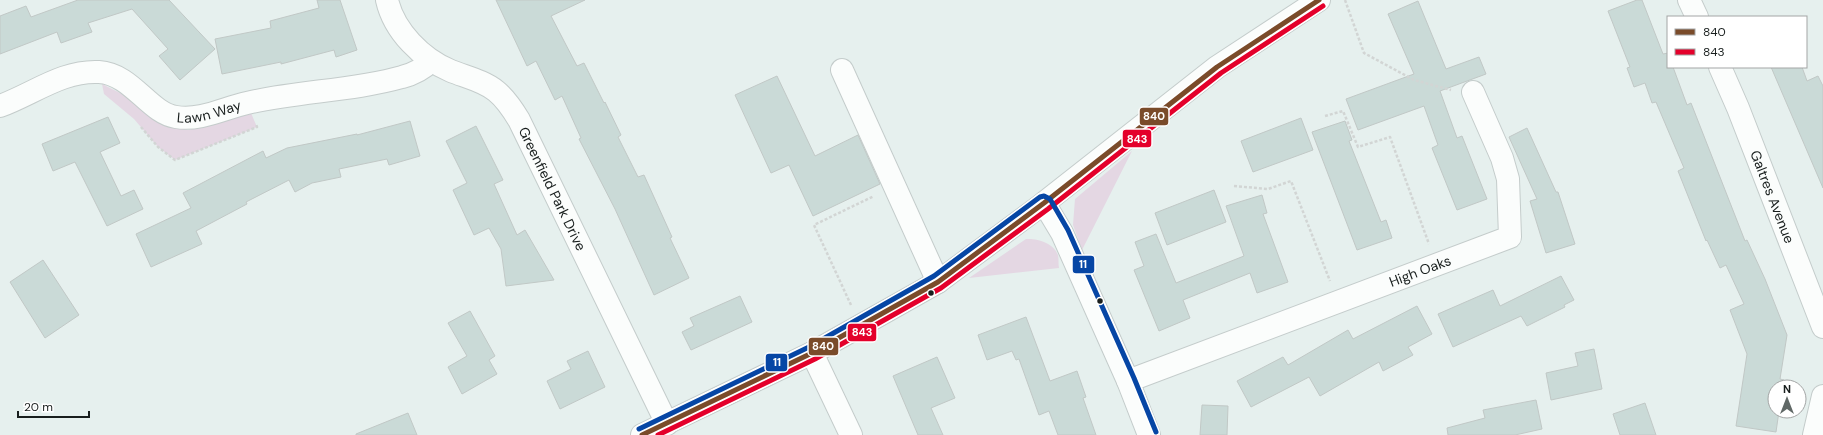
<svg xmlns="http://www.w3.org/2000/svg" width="1823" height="435" font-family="'DM Sans',sans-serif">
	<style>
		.green { fill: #e4d7e3 }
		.building { fill: #cadad7; stroke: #c1c8c6 }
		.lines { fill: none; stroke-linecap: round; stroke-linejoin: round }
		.minor-casing { stroke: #c4cccb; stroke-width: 24 }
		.path { stroke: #d2d5d4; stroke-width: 2.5; stroke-dasharray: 3 2; stroke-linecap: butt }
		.minor { stroke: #fbfdfc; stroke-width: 22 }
		.bus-1-casing { stroke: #fff; stroke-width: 8 }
		.bus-2-casing { stroke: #fff; stroke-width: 8 }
		.bus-3-casing { stroke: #fff; stroke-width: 8 }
		.bus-1 { stroke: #7a4b2a; stroke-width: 5 }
		.bus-2 { stroke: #e4002b; stroke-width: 5 }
		.bus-3 { stroke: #0646a5; stroke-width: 5 }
		.bus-dot { fill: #181e1d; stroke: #fff; stroke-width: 1.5 }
		.labels { text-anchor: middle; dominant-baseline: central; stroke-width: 3; stroke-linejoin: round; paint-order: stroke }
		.street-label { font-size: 14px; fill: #181e1d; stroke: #fff }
		.line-badge { stroke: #fff; stroke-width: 1.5 }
		.badge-label { font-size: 11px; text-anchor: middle; font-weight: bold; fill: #fff }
	</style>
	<rect width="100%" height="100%" fill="#e6f0ee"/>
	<path class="green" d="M102 84 128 97 163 123 188 130 251 113 257 127 175 160 158 147 134 119 104 94Z
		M1132 151 1082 250 1073 225 1075 199Z
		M1026 239C1037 238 1054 243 1058 255 1059 259 1058 264 1059 268L969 278Z"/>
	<path class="building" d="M78 0H169L215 49 180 80 159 56 168 49 132 9 88 23 92 32 61 43 57 32 0 54V16L26 6 31 17Z
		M317 0H340L357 50 336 57 334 50 281 64V62L222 74 215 39 271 28 270 21 319 8Z
		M496 0H585L551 16 577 66 584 63 604 103 605 102 621 135 618 137 638 177 644 175 672 237 670 238 689 278 654 295 615 209 579 139 581 138 562 96 555 100 536 61 527 66Z
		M1637 0H1642L1663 54 1668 53V67H1673L1687 105 1691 103 1745 241 1747 240 1765 279 1787 335 1780 379 1784 380 1783 387H1775V411H1779L1776 432 1736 426 1747 354 1730 310 1744 304 1726 265 1720 268 1707 240 1706 241 1678 171 1684 168 1656 102 1652 103 1645 83 1634 87 1627 68 1630 67 1608 11Z
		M1418 1 1446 69 1479 57 1486 74 1440 91 1457 138 1462 136 1487 199 1457 210 1432 148 1438 145 1424 106 1358 130 1346 99 1414 74 1388 14Z
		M1771 67H1802L1807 81 1818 76 1823 86V188Z
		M777 76 815 156 858 135 880 184 813 216 789 165 771 173 735 95Z
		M108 117 120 143 100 152 121 196 134 190 143 209 107 226 75 162 53 171 42 144Z
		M1301 118 1313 150 1253 172 1241 141Z
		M410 121 420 156 389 165 387 159 339 169 341 177 312 183 295 192 289 180 246 202 247 204 196 231 202 244 151 267 136 234 191 208 183 193 263 151 266 158 287 148 357 134V135Z
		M1345 121 1352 140 1349 141 1381 222 1386 220 1392 238 1357 250 1312 132Z
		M476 126 503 180 494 184 517 235 525 230 554 280 506 286 501 249 489 228 474 235 453 190 467 183 446 141Z
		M1527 128 1556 192H1558L1575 244 1546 253 1530 201 1537 199 1509 137Z
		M1214 190 1226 222 1167 245 1155 213Z
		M1262 195 1267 213 1263 214 1288 282 1257 293 1250 273 1183 300 1190 318 1159 331 1134 270 1144 266 1135 242 1156 234 1176 283 1244 256 1226 206Z
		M43 260 79 315 45 338 10 282Z
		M1561 276 1574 300 1564 305 1565 307 1527 326 1521 316 1453 347 1438 314 1493 290 1500 306Z
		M740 296 752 322 691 350 682 332 694 326 690 318Z
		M1417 306 1432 334 1408 347 1413 355 1383 371 1379 362 1320 396 1309 377 1251 407 1237 381 1283 357 1288 365 1348 330 1353 339Z
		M470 311 495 356 489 360 497 374 462 394 448 367 467 356 448 323Z
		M1026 317 1050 381 1077 371 1086 397 1083 398 1096 435H1058L1049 411 1039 415 1019 359 1016 360 1012 351 987 360 978 335Z
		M1594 349 1602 389 1551 400 1546 373 1578 366 1575 353Z
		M588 351 605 387 560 409 547 381 571 369 567 361Z
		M937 357 955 398 931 408 943 435H918L893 376Z
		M1536 400 1542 429 1515 435H1448L1447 428 1485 418 1483 410Z
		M1645 403 1656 435H1620L1613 414Z
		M1202 405 1228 406 1227 435H1200Z
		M408 413 417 435H356V434Z"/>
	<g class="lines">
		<g class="minor-casing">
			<g id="minor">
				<path id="s1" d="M387 0C394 31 422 59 451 71 466 77 484 81 496 91 506 99 513 110 519 120L667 424"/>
				<path d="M1689 0 1697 17"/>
				<path id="s2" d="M1720 67 1738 108 1823 327"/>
				<path d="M842 70 938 282"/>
				<path id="s3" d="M0 106C33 94 63 70 99 72 132 74 149 113 176 117 201 121 224 108 247 103 298 91 352 91 402 77 414 74 422 70 431 61"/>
				<path d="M1044 203 1062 233 1128 381 1149 435"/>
				<path d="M812 353 851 435"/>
				<path id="s4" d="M1128 381 1510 237 1508 179 1502 158 1473 92"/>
				<path d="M642 435 812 353 938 282 1044 203 1217 67 1319 0"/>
				<path d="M1814 435 1823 396"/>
			</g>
		</g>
		<path class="path" d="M1345 0 1364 53 1414 80 1451 90
			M1325 116 1343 111 1358 147 1390 137 1429 244
			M141 127 158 147 175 160 257 127 256 124
			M1234 186 1268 189 1291 181 1330 281
			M851 305 814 225 874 196"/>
		<use href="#minor" class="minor"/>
		<g class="bus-1-casing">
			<path id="bus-1" d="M642 435 812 353 938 282 1044 203 1217 67 1319 0"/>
		</g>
		<g class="bus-2-casing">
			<path id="bus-2" d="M658 435 815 359 941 288 1048 209 1221 73 1323 6"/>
		</g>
		<g class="bus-3-casing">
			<path id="bus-3" d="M639 429 809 347 934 276 1040 197 1044 196 1050 199 1068 230 1134 378 1156 432"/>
		</g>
		<use href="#bus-1" class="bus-1"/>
		<use href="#bus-2" class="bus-2"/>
		<use href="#bus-3" class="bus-3"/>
	</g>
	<g class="bus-dot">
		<circle cx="931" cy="293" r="3.5"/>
		<circle cx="1100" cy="301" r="3.5"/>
	</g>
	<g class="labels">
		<g class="street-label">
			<text stroke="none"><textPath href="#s3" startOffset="230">Lawn Way</textPath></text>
			<text stroke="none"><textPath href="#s1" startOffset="262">Greenfield Park Drive</textPath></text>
			<text stroke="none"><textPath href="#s2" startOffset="140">Galtres Avenue</textPath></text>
			<text stroke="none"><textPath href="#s4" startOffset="312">High Oaks</textPath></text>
		</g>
	</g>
	<g class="line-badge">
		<rect x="1139" y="107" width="30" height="19" rx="4" fill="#7a4b2a"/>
		<rect x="1122" y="129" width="30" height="19" rx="4" fill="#e4002b"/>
		<rect x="1072" y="255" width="23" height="19" rx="4" fill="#0646a5"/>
		<rect x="847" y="323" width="30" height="19" rx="4" fill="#e4002b"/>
		<rect x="808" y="337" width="31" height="19" rx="4" fill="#7a4b2a"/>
		<rect x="765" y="353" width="23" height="19" rx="4" fill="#0646a5"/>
	</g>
	<g class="badge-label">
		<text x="1154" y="120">840</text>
		<text x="1137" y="143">843</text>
		<text x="1083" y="268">11</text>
		<text x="862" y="336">843</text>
		<text x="823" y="350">840</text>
		<text x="777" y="366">11</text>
	</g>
	<rect x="1667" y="16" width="140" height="52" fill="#ffffff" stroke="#a3a5a5"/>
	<rect x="1675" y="29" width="20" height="6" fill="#7a4b2a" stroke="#a3a5a5"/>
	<text x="1703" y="36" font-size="12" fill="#181e1d">840</text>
	<rect x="1675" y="49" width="20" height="6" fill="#e4002b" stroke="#a3a5a5"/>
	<text x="1703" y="56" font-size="12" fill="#181e1d">843</text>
	<g transform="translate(1787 399)"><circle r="19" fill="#ffffff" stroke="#a3a5a5"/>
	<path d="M0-3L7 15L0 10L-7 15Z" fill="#606866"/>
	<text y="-6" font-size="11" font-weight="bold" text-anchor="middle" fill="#181e1d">N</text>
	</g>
	<path d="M18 411v6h71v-6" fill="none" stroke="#181e1d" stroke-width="2"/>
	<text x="24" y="411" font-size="12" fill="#181e1d" stroke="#ffffff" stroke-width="3" paint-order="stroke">20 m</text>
</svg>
